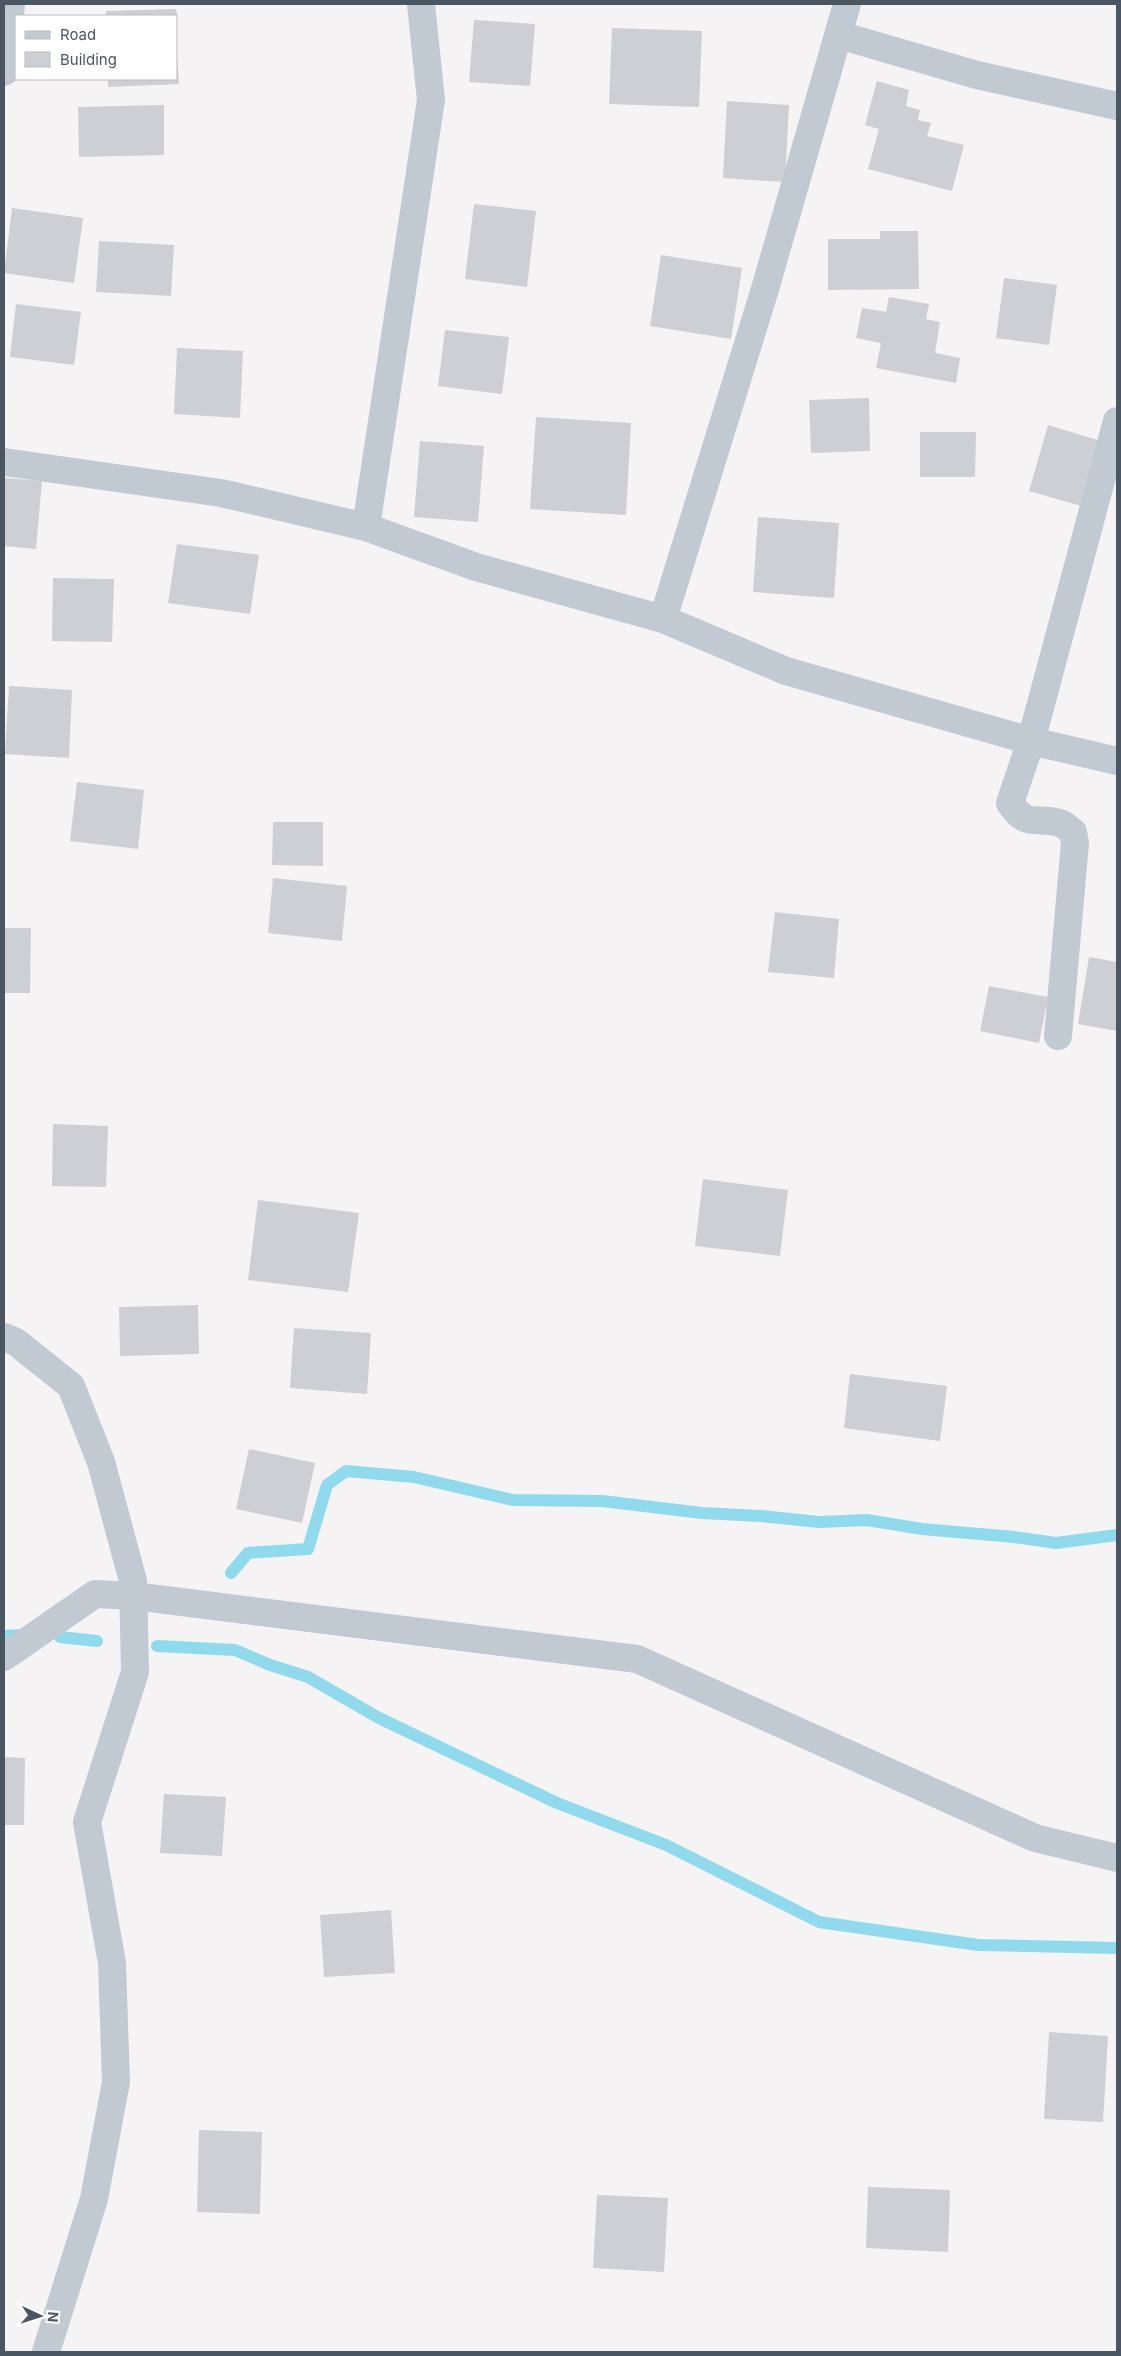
<svg xmlns="http://www.w3.org/2000/svg" width="1121" height="2356" font-family="Inter,sans-serif">
	<style>
		.lines { fill: none; stroke-linecap: round; stroke-linejoin: round }
		.stream { stroke: #90daee; stroke-width: 12 }
		.building { fill: #cdcfd5 }
		.minor { stroke: #c1cad2; stroke-width: 28 }
	</style>
	<rect width="100%" height="100%" fill="#f5f3f3"/>
	<g class="lines">
		<path class="stream" d="M231 1573 248 1553 308 1549 327 1485 346 1471 414 1477 513 1500 602 1501 702 1513 761 1516 819 1522 867 1520 922 1529 1014 1537 1056 1543 1117 1535
			M4 1636 22 1635
			M60 1637 97 1641
			M157 1646 235 1650 270 1665 308 1677 379 1718 557 1803 666 1845 819 1922 978 1945 1117 1948"/>
	</g>
	<path class="building" d="M176 9 177 16H106V11Z
		M474 20 535 24 530 86 469 82Z
		M612 28 702 31 699 107 609 104Z
		M176 43 179 84 108 87V79H176Z
		M877 81 909 90 906 106 920 110 918 120 931 123 927 136 964 145 952 191 868 169 879 129 865 125Z
		M727 101 789 105 785 182 723 178Z
		M164 105V155L79 157 78 107Z
		M474 204 536 211 527 287 465 279Z
		M12 208 83 218 74 283 4 273Z
		M880 231H918L919 289 828 290V239H880Z
		M99 241 174 245 171 296 96 292Z
		M661 255 742 268 731 339 650 326Z
		M1004 278 1057 285 1049 345 996 338Z
		M889 297 929 304 926 319 940 322 935 353 960 358 956 383 876 368 881 343 856 338 862 308 886 312Z
		M16 304 81 312 74 365 10 357Z
		M445 330 509 337 502 394 438 386Z
		M177 348 243 351 240 418 174 414Z
		M869 398 870 451 811 453 809 400Z
		M536 417 631 423 626 515 530 509Z
		M1048 425 1104 442 1085 507 1029 491Z
		M920 432H976L975 477H920Z
		M420 441 484 446 478 522 414 517Z
		M4 478 42 481 36 549 4 546Z
		M758 517 839 523 834 598 753 592Z
		M177 544 259 555 250 614 168 603Z
		M53 578 114 579 112 642 52 641Z
		M9 686 72 690 69 758 5 754Z
		M77 782 144 790 138 849 70 841Z
		M273 822H323V866L272 865Z
		M273 878 347 886 342 941 268 933Z
		M775 912 839 919 834 978 768 972Z
		M4 928H31L30 993H4Z
		M1089 957 1117 962V1031L1078 1024Z
		M989 986 1048 997 1039 1043 980 1031Z
		M53 1124 108 1126 106 1187 52 1186Z
		M703 1179 788 1190 780 1256 695 1246Z
		M258 1200 359 1213 348 1292 248 1280Z
		M198 1305 199 1354 120 1356 119 1307Z
		M294 1328 371 1333 367 1394 290 1388Z
		M850 1374 947 1386 940 1441 844 1428Z
		M249 1449 315 1463 302 1523 236 1509Z
		M4 1757 25 1758 24 1825H4Z
		M164 1794 226 1797 222 1856 160 1853Z
		M391 1910 395 1973 324 1977 320 1915Z
		M1049 2032 1108 2036 1103 2122 1044 2119Z
		M199 2130 262 2132 260 2214 197 2212Z
		M868 2187 950 2190 948 2252 866 2248Z
		M597 2195 668 2198 664 2272 593 2268Z"/>
	<g class="lines">
		<path class="minor" d="M839 35 977 75 1117 106
			M4 72 11 4
			M4 462 221 493 366 527 476 567 663 619 786 671 1031 741 1117 761
			M366 527 431 100 421 4
			M663 619 765 289 847 4
			M1058 1036 1075 843 1073 832C1069 829 1064 824 1060 823 1036 816 1027 829 1010 803L1031 741 1117 421
			M4 1337 16 1342 71 1386 101 1462 133 1581 135 1672 87 1822 112 1963 116 2082 94 2199 46 2352
			M4 1657 95 1594 134 1596 637 1659 1035 1838 1117 1858"/>
	</g>
	<rect width="1121" height="2356" fill="none" stroke="#4a5661" stroke-width="10"/>
	<rect x="15" y="15" width="162" height="65" fill="#ffffff" stroke="#b7bbc0"/>
	<rect x="25" y="31" width="25" height="8" fill="#c1cad2" stroke="#b7bbc0"/>
	<text x="60" y="40" font-size="15" fill="#4a5661">Road</text>
	<rect x="25" y="52" width="25" height="15" fill="#cdcfd5" stroke="#b7bbc0"/>
	<text x="60" y="65" font-size="15" fill="#4a5661">Building</text>
	<g transform="translate(40 2316) rotate(94)" stroke="#ffffff" stroke-width="4" paint-order="stroke">
	<path d="M0-4L9 19L0 12L-9 19Z" fill="#4a5661"/>
	<text y="-8" font-size="14" font-weight="bold" text-anchor="middle" fill="#4a5661">N</text>
	</g>
</svg>
